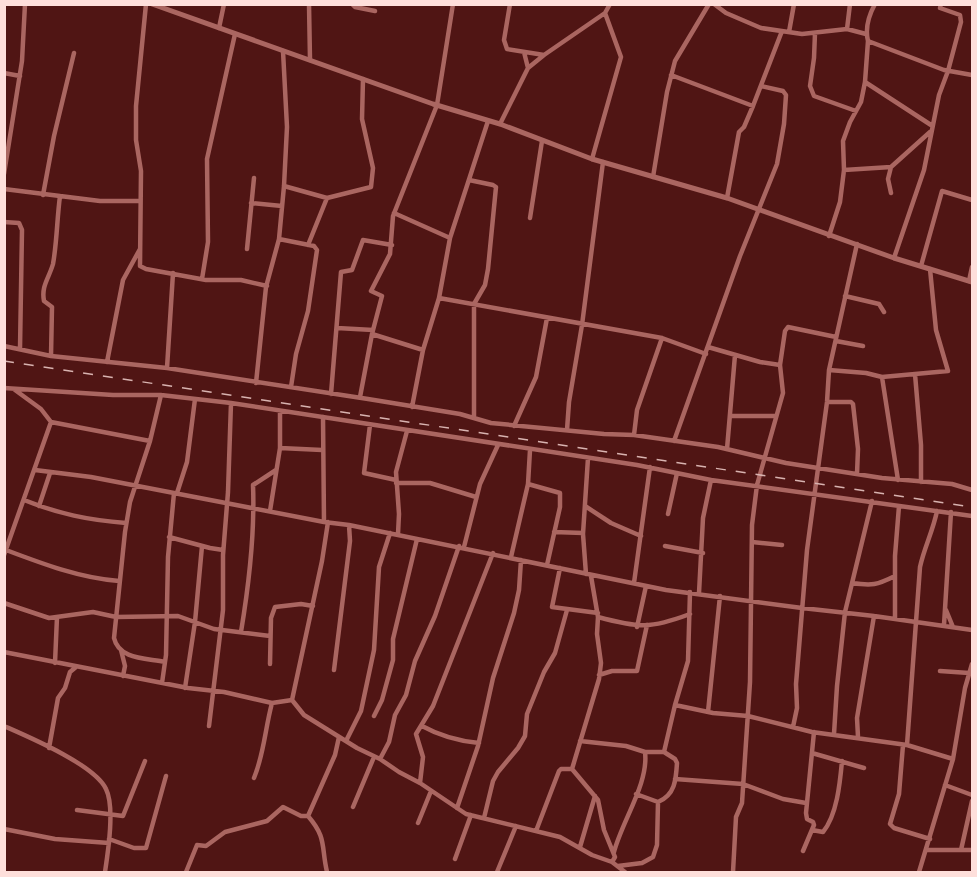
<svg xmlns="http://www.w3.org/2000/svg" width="977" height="877" font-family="'Titillium Web',sans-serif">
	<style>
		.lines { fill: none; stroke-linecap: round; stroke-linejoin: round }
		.minor { stroke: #aa6661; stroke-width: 4.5 }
		.tertiary { stroke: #aa6661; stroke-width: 5 }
		.rail { stroke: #d8b3b0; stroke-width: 1.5; stroke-dasharray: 10 10; stroke-linecap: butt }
	</style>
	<rect width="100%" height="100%" fill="#501514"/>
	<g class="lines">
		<path class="minor" d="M146 4 136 106V140L141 171 140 266 146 269 206 280H241L267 286
			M309 4 310 60
			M352 4 355 7 375 11
			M510 4 504 40 507 49 544 55
			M714 4 726 13 761 28 802 34 847 29 866 34
			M219 28 224 4
			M847 29 850 4
			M789 32 794 4
			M815 33 814 58 810 86 814 96 856 111
			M868 41 944 70 972 75
			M524 52 528 68
			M4 73 20 76
			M671 75 753 106 782 31
			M865 82 931 125
			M500 124 528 68 544 55 605 13 610 4
			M592 159 621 57 605 13
			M891 167 888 179 891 193
			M844 170 891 167 930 132
			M4 174 22 61 25 4
			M653 177 667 92 675 61 709 4
			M469 180 493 185 496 187 488 269 485 285 474 304V418
			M284 186 327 198 371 187 373 168 362 119 363 79
			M4 189 100 201H140
			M43 195 54 136 74 53
			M727 198 739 132 744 127 753 106
			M251 203 282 206
			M394 213 450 238
			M530 218 542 141
			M4 222 19 223 22 230 20 349
			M829 236 840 202 844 170 843 141 850 122 861 102 865 82 868 41C865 29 869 15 875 4
			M279 239 314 246 317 250 308 311 296 354 291 387
			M308 245 327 198
			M247 249 254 178
			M894 258 924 170 939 95 948 71 961 22 960 15 940 8 941 4
			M921 266 942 191 972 200
			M202 279 208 242 207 159 235 34
			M969 281 972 267
			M845 296 879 304 884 312
			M439 298 662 338 706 354
			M337 328 373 330
			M372 334 423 350
			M836 341 863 346
			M4 346 51 356 167 368 368 399 460 414 491 423 604 434 634 435 718 447 786 463 882 478 952 484 972 490
			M708 347 760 362 780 365
			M51 356 52 307 44 301C41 286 49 278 53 264 57 242 57 218 60 196
			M107 362 123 280 140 249
			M167 368 173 273
			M829 370 866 373 882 377 948 371 936 330 930 269
			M915 374 921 445V482
			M882 377 898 480
			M256 383 266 287 279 239 284 186 287 127 283 51
			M4 388 113 395H161L231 403 637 465 711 480 972 516
			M15 390 41 409 51 422 150 441
			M331 394 341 272 352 270 363 240 392 245
			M161 395 150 441 130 502 125 532 114 638C119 660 147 658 165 662
			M360 397 372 334 382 296 371 291 390 254 393 216 437 105 453 4
			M827 402H851L853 404 858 449 857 474
			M412 407 423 350 439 298 450 238 488 121
			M730 416H776
			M323 417 324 522
			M370 425 364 473 396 480
			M514 426 536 377 547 318
			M567 430 569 402 582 325 603 162
			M634 435 637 410 662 338
			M674 441 740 256 777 164 784 124 786 95 783 91 761 86
			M280 448 322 450
			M727 449 735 355
			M35 470 91 477 324 522 349 525 666 590 802 608 874 616 972 630
			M396 483H430L476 497
			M528 484 560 493V507L547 565
			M177 493 187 462 195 399
			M24 500C59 514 88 520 126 523
			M39 506 50 473
			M585 506 611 523 641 536
			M270 511 280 448V411
			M668 514 677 473
			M328 522 322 561 292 700 304 715 357 748 380 759 399 772 420 783 466 814 560 837 592 855 612 862 625 872
			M554 532 583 533
			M398 534 399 514 396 472 407 431
			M169 537 210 548 223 550
			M752 542 782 545
			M665 546 703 553
			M464 547 480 484 498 445
			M6 550C43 564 80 578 119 581
			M4 555 51 422
			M511 557 528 484 530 450
			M560 568 552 607 598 613
			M586 574 583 534 588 458
			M591 576 598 617 597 634 601 663 599 679 572 769 598 800 604 830 615 857 612 862
			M634 583 650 467
			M852 583C872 586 877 585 895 576
			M699 593 703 518 711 480
			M4 603 49 618 93 612 116 617 178 616 214 629 270 636
			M946 610 953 627
			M598 617C639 628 650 629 690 614
			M895 618V556L899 506
			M944 625 951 512
			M637 627 646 586
			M241 632C249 584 255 534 253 485L276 470
			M121 650 125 666 123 676
			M4 652 188 688 224 692 272 703 292 700
			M55 663 57 617
			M270 664 271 618 275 607 301 604 313 606
			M334 670 350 541 349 525
			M940 671 969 673
			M599 675 612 671H637L647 625
			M162 683 166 655 168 557 174 493
			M185 688 195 622 202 546
			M675 705 713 713 748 716 812 732 907 745 953 759
			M708 712 720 596
			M374 716 382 700 393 660V639L417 539
			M4 726C29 737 95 765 106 789 115 807 108 852 105 872
			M209 726 223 610V555L228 492 231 403
			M422 726C440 736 458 741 479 743
			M793 727 797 708 796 684 807 550 827 402 829 370 857 244
			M834 734 837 686 845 612 872 501
			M858 737 857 718 874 616
			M346 741 361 711 374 650 379 567 390 533
			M580 741 626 746 645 752H664L675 759 677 763C676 780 675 795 658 802
			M903 745 899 794 890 824 894 828 930 839
			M907 745 920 567C924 548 933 531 937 511
			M49 748 58 698 65 688 70 672 76 667
			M664 752 675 705 688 661 690 592
			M812 753 864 768
			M380 759 389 742 395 715 406 695 415 661 435 616 459 546
			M254 778C264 754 265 729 272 703
			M675 779 743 784 783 799 806 803
			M420 783 423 757 416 734 433 706 493 553
			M945 785 972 795
			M636 794 658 802
			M353 807 374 757
			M457 808 478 746 493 678 514 613 519 590 521 560
			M77 810 123 816 145 761
			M308 816 335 755 339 737
			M484 818 493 781 498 772 518 748 525 736 527 714 544 672 555 653 567 610
			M418 823 431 791
			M4 829 55 839 109 843
			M812 830 823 832C837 815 840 783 842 761
			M536 831 559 771 561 769H572
			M109 839 134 848H146L166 776
			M580 847 595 796
			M926 850H972
			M961 850 972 801
			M803 851 814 825 813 822 807 819 806 813 814 732
			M614 852C622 821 649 783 645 752
			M455 859 471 815
			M618 866 642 863 653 857 657 845 658 802
			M186 872 197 845 206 846 225 832 267 821 283 807 301 816H308C327 838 321 846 327 872
			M497 872 516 826
			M733 872 736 817 742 803 750 682 752 525 757 485 783 393 780 365 785 331 788 327 836 337
			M919 872 953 759 965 688 972 664"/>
		<path class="tertiary" d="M152 4 433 104 500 124 592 159 727 198 894 258 972 282"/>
		<path class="rail" d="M4 361 972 507"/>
	</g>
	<rect width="977" height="877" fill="none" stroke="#fedfdb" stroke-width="12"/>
</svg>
